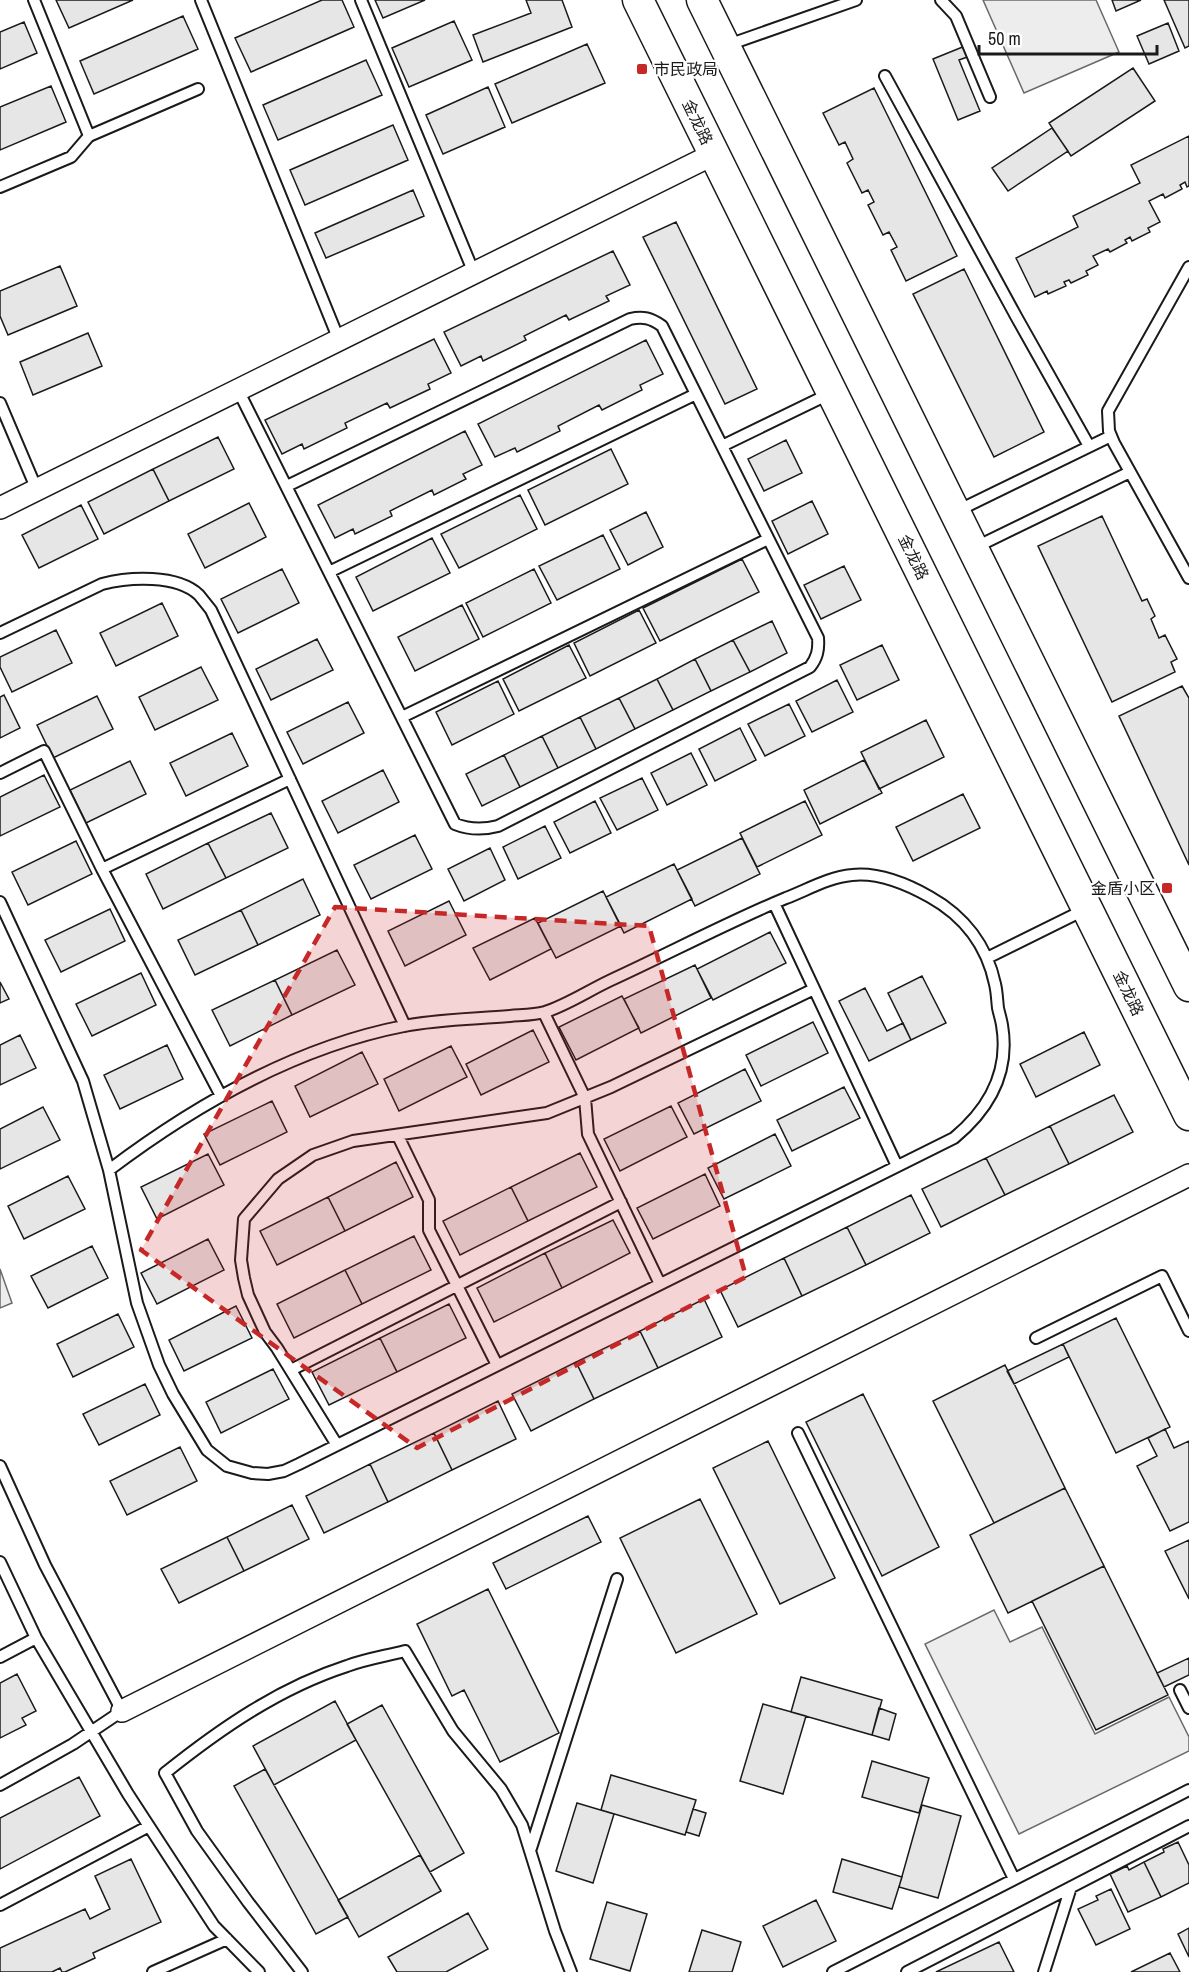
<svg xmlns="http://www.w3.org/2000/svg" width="1189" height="1972" font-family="'Archivo Narrow','Noto Sans SC',sans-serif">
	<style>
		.green { fill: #ededed; stroke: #6a6a6a; stroke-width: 1.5 }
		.building { fill: #e6e6e6; stroke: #1a1a1a; stroke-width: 1.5 }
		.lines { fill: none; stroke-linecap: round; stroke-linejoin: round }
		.service-casing { stroke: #1a1a1a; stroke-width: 14 }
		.minor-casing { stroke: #1a1a1a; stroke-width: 24 }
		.secondary-casing { stroke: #1a1a1a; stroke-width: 33 }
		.service { stroke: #fff; stroke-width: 10 }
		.minor { stroke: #fff; stroke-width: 21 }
		.secondary { stroke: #fff; stroke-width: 30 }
		.marked { fill: #c62828; fill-opacity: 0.2; stroke: #c62828; stroke-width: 4.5; stroke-dasharray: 12 8; stroke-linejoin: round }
		.poi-dot { fill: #c62828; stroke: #fff; stroke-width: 2 }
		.labels { text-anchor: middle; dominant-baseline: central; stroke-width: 4.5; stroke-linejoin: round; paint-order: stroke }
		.poi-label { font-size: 16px; fill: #1a1a1a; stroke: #fff; text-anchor: start }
		.street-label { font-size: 16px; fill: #1a1a1a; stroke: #fff }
	</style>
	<rect width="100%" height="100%" fill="#fff"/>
	<path class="green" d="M983 0H1096L1119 52 1024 93Z
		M0 1269 12 1303 0 1308Z
		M994 1610 1010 1642 1042 1627 1095 1734 1169 1697 1189 1737V1751L1019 1834 925 1644Z"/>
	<path class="building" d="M56 0H133L69 28Z
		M322 0H342L354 27 251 72 235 38Z
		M375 0H425L383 18Z
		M526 0H562L572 27 483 62 473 35 531 13Z
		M1112 0H1141L1116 11Z
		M1164 0H1189V46L1185 48Z
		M183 16 198 49 94 94 80 61Z
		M454 21 472 60 409 87 392 48Z
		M24 22 37 53 0 69V32Z
		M1168 23 1179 51 1149 64 1137 36Z
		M587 44 605 83 512 123 495 84Z
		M965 46 970 56 959 60 980 111 958 120 933 59Z
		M366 60 382 95 278 140 263 105Z
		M1133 68 1155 101 1071 156 1049 123Z
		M51 86 66 122 0 150V107Z
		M488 87 505 127 443 154 426 115Z
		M874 88 957 256 906 281 891 250 897 247 889 232 883 235 868 205 874 202 868 190 862 193 847 163 853 159 845 142 839 145 823 113Z
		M393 125 408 160 305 205 290 170Z
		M1052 128 1068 151 1008 191 992 168Z
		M1189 136V186L1187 187 1185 182 1180 185 1182 189 1165 198 1163 194 1149 201 1160 222 1148 228 1150 232 1132 241 1130 237 1125 240 1127 243 1110 252 1108 249 1093 256 1098 265 1086 271 1088 275 1071 283 1069 280 1064 282 1066 286 1048 294 1047 291 1035 297 1016 258 1078 227 1073 216 1140 183 1131 165Z
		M413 190 424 216 326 258 315 233Z
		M676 222 757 389 725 404 643 237Z
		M613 251 630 285 606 296 609 301 569 320 566 315 524 336 526 340 483 361 481 356 461 366 444 332Z
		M60 266 77 306 8 335 0 316V291Z
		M964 269 1044 432 994 457 913 294Z
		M88 333 102 366 33 395 20 362Z
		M434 339 451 373 428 384 430 389 390 408 387 403 345 423 347 428 304 449 302 444 282 454 265 420Z
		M646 340 663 374 640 385 642 390 602 410 599 405 558 426 560 431 517 452 515 448 495 457 478 424Z
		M465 431 482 465 463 474 466 479 434 495 432 490 390 511 392 516 355 534 353 529 335 538 318 505Z
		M218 437 234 469 169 501 153 469Z
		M786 440 802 473 764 491 748 459Z
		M611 449 628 484 545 525 528 490Z
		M153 469 169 501 104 534 88 502Z
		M520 495 537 529 459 568 441 534Z
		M812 501 828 534 788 554 772 521Z
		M249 503 266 537 205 568 188 534Z
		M81 505 98 539 39 568 22 535Z
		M646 512 663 547 628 565 610 530Z
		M1102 516 1142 601 1147 599 1155 616 1151 619 1159 638 1165 635 1177 659 1171 662 1175 672 1112 702 1038 546Z
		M603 535 620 569 557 600 539 566Z
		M432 538 450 573 373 611 356 577Z
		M742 559 759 592 660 641 643 608Z
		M844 566 861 600 821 619 804 585Z
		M282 569 299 603 238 633 221 599Z
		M534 569 551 603 483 637 466 603Z
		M162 603 178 636 116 666 100 633Z
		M462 605 479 639 415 671 398 637Z
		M639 610 656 643 590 676 574 643Z
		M772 621 787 653 750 672 733 640Z
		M56 630 72 663 12 692 0 667V657Z
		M317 639 333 670 271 700 256 669Z
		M733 640 750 672 711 691 695 659Z
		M569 645 586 678 519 711 503 679Z
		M882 645 899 680 857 700 840 665Z
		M695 659 711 691 673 710 657 679Z
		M201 667 218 700 155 730 139 697Z
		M657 679 673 710 635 729 619 698Z
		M837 680 853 712 812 732 796 701Z
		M498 681 514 714 452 745 436 712Z
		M1182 686 1189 698V865L1119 716Z
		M4 695 20 728 0 738V697Z
		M97 696 113 729 53 758 37 725Z
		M619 698 635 729 596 749 580 717Z
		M348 702 364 733 303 764 287 732Z
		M789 704 805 736 765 756 748 724Z
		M580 717 596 749 558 768 542 736Z
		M926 720 944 757 879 789 861 752Z
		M740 728 756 760 715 781 699 749Z
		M232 733 248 766 186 796 170 763Z
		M542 736 558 768 520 787 504 755Z
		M691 753 707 785 667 805 651 773Z
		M504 755 520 787 482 806 466 774Z
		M864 760 882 793 820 824 804 790Z
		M130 761 146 794 86 823 70 790Z
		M383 770 399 802 338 833 322 801Z
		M44 775 60 807 0 836V797Z
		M642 778 658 810 617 830 600 798Z
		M963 794 980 828 913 861 896 827Z
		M595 801 611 833 570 853 554 822Z
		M805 801 822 835 757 867 740 833Z
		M271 813 288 848 226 878 208 843Z
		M545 826 561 858 518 879 503 847Z
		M415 835 432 869 371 899 354 865Z
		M742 838 760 874 695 906 677 870Z
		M76 841 92 874 28 905 12 872Z
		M208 843 226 878 163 909 146 874Z
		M490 848 505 880 464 901 448 869Z
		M674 864 692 899 624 933 606 897Z
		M303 879 320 915 258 945 241 910Z
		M603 891 621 926 556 958 538 923Z
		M449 901 466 935 405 966 388 931Z
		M110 909 125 941 61 972 45 940Z
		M241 910 258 945 195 975 178 940Z
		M535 918 551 949 490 980 473 948Z
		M770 932 786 963 713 1000 697 969Z
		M337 950 355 985 292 1015 275 980Z
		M695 965 711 998 641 1033 624 999Z
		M141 973 156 1005 92 1036 76 1004Z
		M922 976 946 1023 911 1040 888 993Z
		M275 980 292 1015 230 1046 212 1010Z
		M0 982 9 999 0 1003Z
		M865 988 887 1031 903 1023 911 1040 869 1061 839 1001Z
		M622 996 639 1028 576 1060 559 1027Z
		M813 1022 828 1053 761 1086 746 1055Z
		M533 1030 549 1062 481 1095 466 1064Z
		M1084 1032 1100 1065 1036 1097 1020 1064Z
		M20 1035 36 1068 0 1085V1045Z
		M167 1045 183 1079 120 1109 104 1075Z
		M451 1046 467 1077 399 1111 384 1079Z
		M362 1052 378 1084 310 1117 295 1086Z
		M745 1069 761 1101 694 1134 678 1103Z
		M844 1087 860 1118 792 1151 777 1120Z
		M1114 1095 1133 1132 1069 1164 1050 1126Z
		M272 1101 287 1132 220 1165 204 1134Z
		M671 1106 687 1137 620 1171 604 1139Z
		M43 1107 60 1140 0 1169V1129Z
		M1050 1126 1069 1164 1005 1195 986 1158Z
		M775 1134 791 1166 724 1199 708 1168Z
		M580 1153 597 1187 528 1221 511 1187Z
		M208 1154 224 1185 157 1219 141 1187Z
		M986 1158 1005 1195 941 1227 922 1189Z
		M396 1162 413 1197 345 1231 328 1197Z
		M705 1174 720 1206 653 1239 637 1208Z
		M68 1176 85 1209 24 1239 8 1206Z
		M511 1187 528 1221 460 1255 443 1221Z
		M911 1195 930 1233 866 1265 847 1227Z
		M328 1197 345 1231 277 1265 260 1231Z
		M613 1220 630 1253 562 1288 545 1253Z
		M847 1227 866 1265 802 1296 784 1258Z
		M414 1236 431 1270 362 1304 345 1270Z
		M208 1239 224 1270 157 1304 141 1273Z
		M92 1246 108 1278 48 1308 31 1276Z
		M545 1253 562 1288 494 1322 477 1288Z
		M784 1258 802 1296 738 1327 720 1290Z
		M345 1270 362 1304 294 1338 277 1304Z
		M704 1299 722 1337 658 1368 640 1331Z
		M449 1304 466 1338 397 1372 380 1338Z
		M236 1306 252 1338 184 1371 169 1340Z
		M118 1314 134 1347 73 1377 57 1344Z
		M1116 1318 1170 1427 1116 1453 1063 1344Z
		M640 1331 658 1368 594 1399 576 1362Z
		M380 1338 397 1372 329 1405 312 1372Z
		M1063 1344 1069 1357 1014 1384 1007 1371Z
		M576 1362 594 1399 531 1431 512 1394Z
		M1005 1365 1065 1488 994 1523 933 1401Z
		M273 1369 289 1399 221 1433 206 1402Z
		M145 1384 160 1415 99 1445 83 1414Z
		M863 1394 939 1547 882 1576 806 1422Z
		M498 1401 516 1439 452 1470 434 1433Z
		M1165 1429 1174 1448 1189 1441V1522L1170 1531 1137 1466 1157 1456 1148 1438Z
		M434 1433 452 1470 388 1502 370 1464Z
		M768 1441 835 1578 780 1604 713 1468Z
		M180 1447 197 1481 127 1515 110 1481Z
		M370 1464 388 1502 324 1533 306 1496Z
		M1065 1488 1104 1566 1008 1613 970 1535Z
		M700 1499 757 1614 676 1653 620 1538Z
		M292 1505 309 1539 244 1571 227 1537Z
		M588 1516 601 1542 506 1589 493 1563Z
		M227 1537 244 1571 179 1603 161 1569Z
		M1189 1540V1599L1165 1551Z
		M1104 1566 1168 1695 1096 1730 1032 1601Z
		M488 1589 559 1733 500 1762 464 1690 452 1696 417 1624Z
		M1189 1658V1675L1164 1687 1157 1673Z
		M17 1674 36 1711 22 1718 26 1725 0 1738V1683Z
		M801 1677 882 1700 872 1735 791 1712Z
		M335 1701 356 1740 274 1785 253 1746Z
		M763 1704 806 1716 783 1794 740 1781Z
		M382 1705 464 1853 430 1872 347 1724Z
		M879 1708 896 1714 889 1740 872 1735Z
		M872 1761 929 1778 919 1813 862 1797Z
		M265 1769 348 1917 316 1934 234 1786Z
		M611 1775 696 1800 685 1835 601 1810Z
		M79 1777 100 1816 0 1869V1818Z
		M577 1803 614 1814 593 1883 556 1871Z
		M922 1805 961 1816 938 1898 899 1887Z
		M693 1809 706 1813 699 1836 686 1832Z
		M1178 1842 1189 1865V1883L1161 1897 1144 1862 1164 1852 1163 1849Z
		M420 1855 441 1891 359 1937 338 1900Z
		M131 1859 161 1922 93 1953 95 1958 65 1972H62L60 1968 52 1972H0V1948L85 1909 90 1919 110 1909 95 1876Z
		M842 1859 902 1877 892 1909 833 1892Z
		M1144 1862 1161 1897 1128 1912 1110 1874 1127 1866 1129 1870Z
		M1111 1889 1130 1929 1096 1945 1078 1909 1098 1900 1096 1896Z
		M816 1900 836 1941 783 1967 763 1926Z
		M607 1902 647 1914 630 1971 590 1959Z
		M468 1913 488 1949 446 1972H397L388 1957Z
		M1189 1928V1957L1178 1934Z
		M702 1930 741 1942 732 1972H689Z
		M999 1942 1014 1972H936Z
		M1170 1953 1180 1972H1131Z"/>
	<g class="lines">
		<g class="service-casing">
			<path id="service" d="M34 0 89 136
				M201 0 339 340
				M361 0 474 273
				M941 0 956 16 990 97
				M725 46 856 0
				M885 76 1017 318 1089 446
				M0 187 71 157 89 136 198 89
				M1189 267 1108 411 1109 431 1114 443 1189 578
				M238 390 455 824C470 830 483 830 498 826L810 667C817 658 819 650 818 638L662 326C651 318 643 316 630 319L287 486
				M0 403 37 490
				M722 446 829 394
				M957 511 1111 436
				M976 547 1130 472
				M329 572 696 394
				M0 633 102 584C129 577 177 574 199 595 203 600 207 605 211 610L405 1026
				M402 717 768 539
				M0 773 44 751 102 869 221 1096
				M102 869 290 779
				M0 902 83 1081 109 1170 137 1303 159 1365 173 1394 207 1450 227 1466 252 1473 268 1474 284 1471 299 1464 954 1138C989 1109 1010 1072 1002 1025 1001 1019 999 1013 998 1008 997 1000 997 992 995 984 987 946 964 916 930 897 907 884 879 872 852 875 829 877 807 890 786 898 726 923 668 954 609 981 588 991 567 1005 545 1012 534 1015 521 1015 510 1016 475 1019 438 1019 404 1026 296 1047 195 1105 109 1170
				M774 903 897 1166
				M987 958 1086 909
				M544 1013 585 1098 588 1134 660 1284
				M398 1136 429 1200V1230L497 1365
				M1036 1338 1162 1276 1189 1331
				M291 1370 621 1202
				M798 1433 1014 1879
				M337 1445 277 1348 265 1332 248 1295 244 1278 241 1260 244 1219 278 1179 313 1155 353 1141 547 1113 611 1087 814 989
				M0 1466 45 1565 122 1711 73 1744 0 1785
				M0 1562 36 1638 128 1794 214 1926 259 1972
				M0 1657 36 1638
				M1180 1690 1189 1708
				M531 1848 617 1579
				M0 1905 149 1826
				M153 1972 227 1939
				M302 1972 248 1902 197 1831 165 1773C220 1729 279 1688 347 1666 366 1659 386 1656 405 1651L453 1731 501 1789 522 1825 555 1931 571 1972
				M833 1972 1189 1790
				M907 1972 1189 1826
				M1044 1972 1071 1887"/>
		</g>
		<g class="minor-casing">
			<path id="minor" d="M0 508 714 154
				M122 1711 1189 1175"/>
		</g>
		<g class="secondary-casing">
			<path id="secondary" d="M638 0 1189 1115
				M702 0 1189 986"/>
		</g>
		<use href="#service" class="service"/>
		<use href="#minor" class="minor"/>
		<use href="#secondary" class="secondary"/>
	</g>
	<path class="marked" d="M335 907 649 926 746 1277 417 1448 141 1250Z"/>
	<g class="poi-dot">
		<rect x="636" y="63" width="12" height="12" rx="3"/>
		<rect x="1161" y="882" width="12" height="12" rx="3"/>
	</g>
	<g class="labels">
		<g class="poi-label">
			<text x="654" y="69">市民政局</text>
			<text x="1155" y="888" text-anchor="end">金盾小区</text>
		</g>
		<g class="street-label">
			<text transform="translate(698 122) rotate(64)">金龙路</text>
			<text transform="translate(914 557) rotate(64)">金龙路</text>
			<text transform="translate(1129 993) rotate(64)">金龙路</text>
		</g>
	</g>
	<path d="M979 45v9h178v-9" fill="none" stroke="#1a1a1a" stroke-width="3"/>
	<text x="988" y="45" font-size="18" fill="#1a1a1a" stroke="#ffffff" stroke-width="4.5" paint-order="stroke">50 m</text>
</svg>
